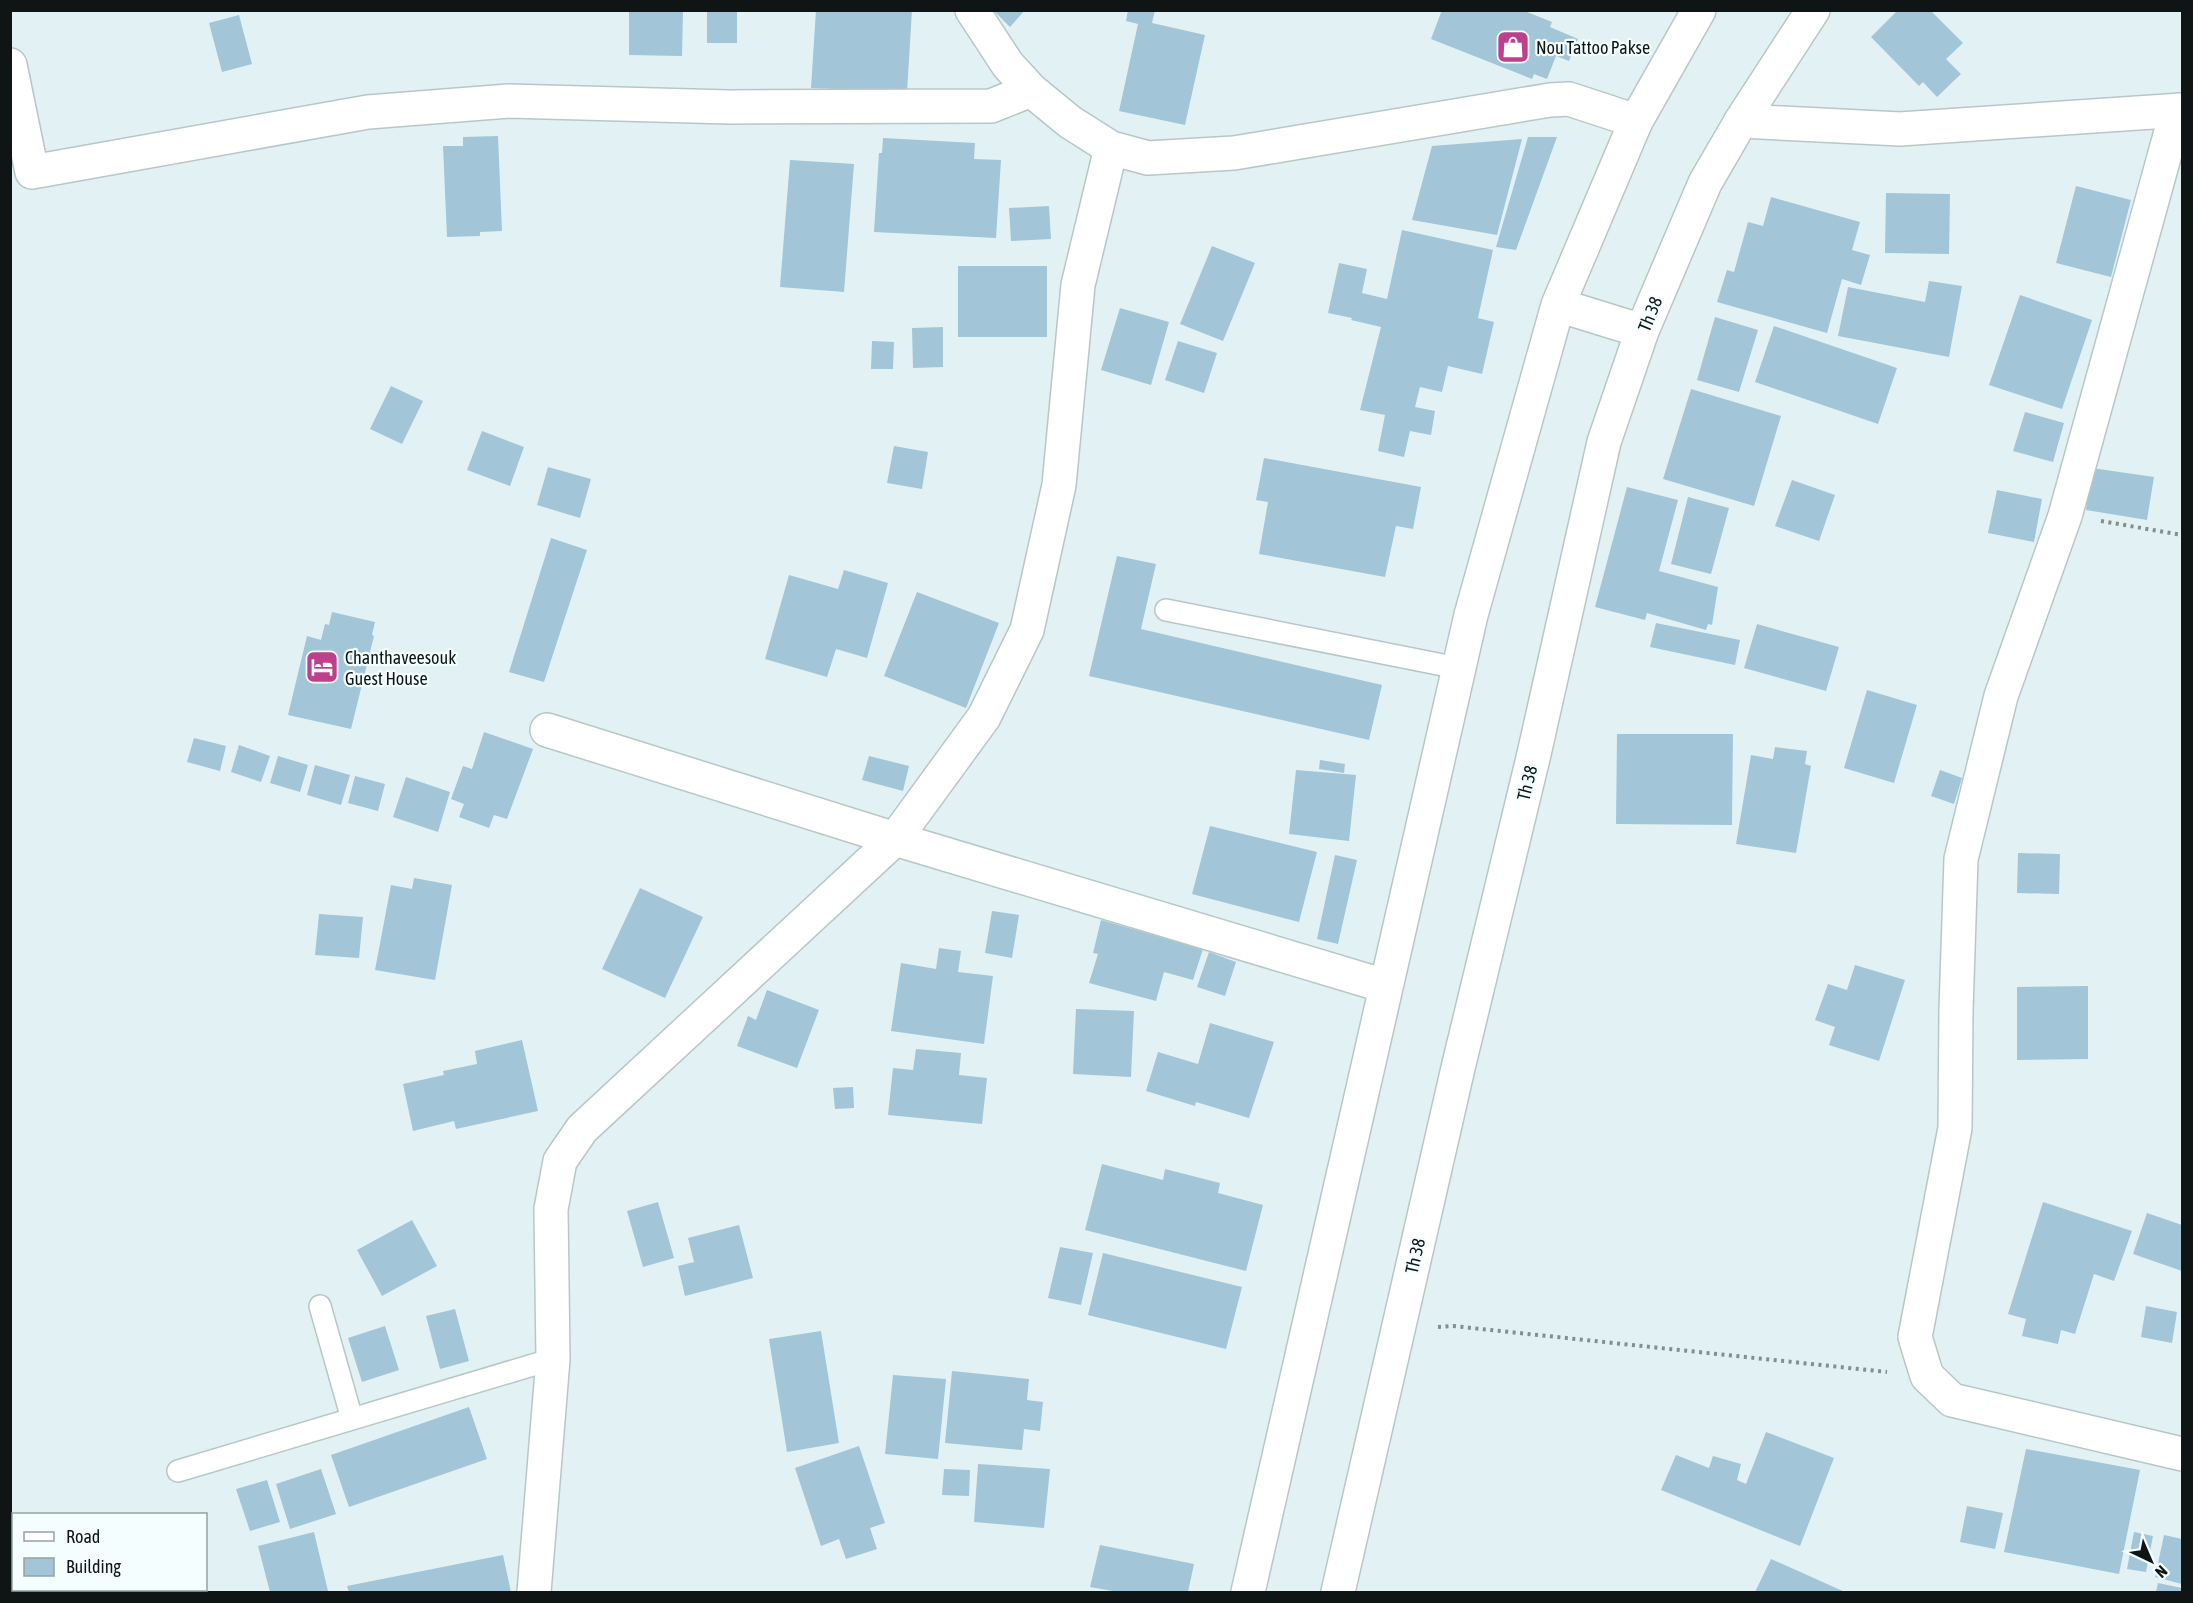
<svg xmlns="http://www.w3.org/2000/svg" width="2193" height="1603" font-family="'Asap Condensed',sans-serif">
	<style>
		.building { fill: #a2c5d8 }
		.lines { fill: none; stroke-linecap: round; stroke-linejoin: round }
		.service-casing { stroke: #b7c7c8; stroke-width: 24 }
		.minor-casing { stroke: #b7c7c8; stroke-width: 36 }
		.tertiary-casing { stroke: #b7c7c8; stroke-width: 36 }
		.path { stroke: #838e8f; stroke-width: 4; stroke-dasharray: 3 4.5; stroke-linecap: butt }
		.service { stroke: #fff; stroke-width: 21 }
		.minor { stroke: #fff; stroke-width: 33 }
		.tertiary { stroke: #fff; stroke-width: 33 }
		.labels { text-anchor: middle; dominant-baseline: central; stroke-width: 4.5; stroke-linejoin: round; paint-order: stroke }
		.poi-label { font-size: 18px; fill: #0f1515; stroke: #f4feff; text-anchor: start }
		.street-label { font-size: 18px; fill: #0f1515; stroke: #f4feff }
	</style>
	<rect width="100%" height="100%" fill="#e2f2f4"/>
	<path class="building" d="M629 10H683L682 56 629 55Z
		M707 10H737V43H707Z
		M816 10H912L907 92 811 88Z
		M993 10H1025L1010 27Z
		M1128 10H1155L1152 23 1205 35 1185 125 1119 111 1138 24 1126 21Z
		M1442 10H1522L1552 22 1550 27 1578 39 1569 61 1556 56 1547 79 1534 74 1532 79 1431 39Z
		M1898 10H1930L1963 43 1946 59 1961 74 1937 97 1923 82 1919 86 1871 37Z
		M239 15 252 64 222 72 209 23Z
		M498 136 502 231 480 232V236L447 237 443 146H463V137Z
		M1528 137H1557L1516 250 1496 247Z
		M883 138 975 143 974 159 1001 160 996 238 874 232 879 153H882Z
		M1522 139 1497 235 1412 220 1432 146Z
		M790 160 854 164 844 292 780 287Z
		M2076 186 2131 200 2111 277 2056 263Z
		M1886 193 1950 194 1949 254 1885 253Z
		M1771 197 1860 222 1852 250 1870 255 1861 285 1842 279 1827 333 1717 302 1727 270 1734 272 1748 222 1763 226Z
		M1049 206 1051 239 1011 241 1009 208Z
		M1402 230 1493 250 1478 318 1494 322 1482 374 1448 366 1442 392 1420 387 1415 407 1435 411 1431 435 1410 431 1404 457 1378 451 1385 415 1360 410 1381 327 1351 320 1352 318 1328 313 1339 263 1367 269 1362 293 1387 299Z
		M1212 246 1255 263 1223 341 1180 324Z
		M958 266H1047V337H958Z
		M1929 281 1962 286 1949 357 1838 336 1848 287 1925 302Z
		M2020 295 2092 320 2062 409 1989 385Z
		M1120 308 1169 322 1151 385 1101 370Z
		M1715 317 1758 330 1739 392 1697 380Z
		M1774 326 1897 368 1878 424 1755 382Z
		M943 327V367L913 368 912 328Z
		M872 341 894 342 893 369H871Z
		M1178 341 1217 353 1204 393 1165 380Z
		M391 386 423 401 402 444 370 429Z
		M1691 389 1781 416 1754 506 1663 479Z
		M2025 412 2064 423 2053 462 2013 451Z
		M482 431 524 447 510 486 467 470Z
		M894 446 928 452 922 489 887 483Z
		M1264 458 1421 487 1413 529 1396 526 1385 577 1259 554 1268 502 1256 500Z
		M548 467 591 479 580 518 537 505Z
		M2092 468 2154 477 2147 520 2086 510Z
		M1792 480 1835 495 1819 541 1775 526Z
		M1627 487 1678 500 1659 571 1718 587 1712 625 1708 624 1706 630 1647 613 1645 620 1595 607Z
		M1997 490 2042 499 2034 542 1988 533Z
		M1688 497 1729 508 1711 574 1671 564Z
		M551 538 587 550 544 682 509 672Z
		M1117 556 1156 564 1141 629 1382 685 1369 740 1089 676Z
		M844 570 888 583 867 658 836 649 827 677 765 659 789 575 838 589Z
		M917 592 999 623 966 708 884 676Z
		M332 612 375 622 372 635 374 636 351 729 288 715 307 636 321 640 325 624 329 625Z
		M1656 623 1740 640 1735 665 1650 647Z
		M1757 624 1839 647 1826 691 1744 668Z
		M1867 690 1917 705 1894 783 1844 768Z
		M484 732 533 749 507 819 494 815 489 828 459 817 464 804 451 799 463 766 472 769Z
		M1617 734H1733L1732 825 1616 824Z
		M194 738 226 746 220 771 187 762Z
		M239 745 270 756 261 782 231 772Z
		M1775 747 1807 751 1805 764 1811 766 1796 853 1736 844 1751 755 1773 759Z
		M278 756 308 765 300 792 270 783Z
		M869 756 909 766 903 791 862 780Z
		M1320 760 1345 764 1344 773 1319 769Z
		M315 765 350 775 341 805 307 795Z
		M1296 770 1356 775 1349 841 1289 834Z
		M1940 770 1962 778 1954 804 1931 796Z
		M355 776 385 784 378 811 348 803Z
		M406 777 450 792 438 832 393 817Z
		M1210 826 1317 852 1299 922 1192 894Z
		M2018 853 2060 854 2059 894 2017 893Z
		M1335 855 1357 860 1338 944 1317 939Z
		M414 878 452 885 435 980 375 970 391 885 412 889Z
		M640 888 703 917 665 998 602 969Z
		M992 911 1019 915 1012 958 985 953Z
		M319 914 363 917 359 958 315 955Z
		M1101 920 1203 949 1193 980 1164 972 1156 1001 1089 983 1098 954 1093 953Z
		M939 948 961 951 958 972 993 976 984 1044 891 1031 901 963 936 969Z
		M1209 952 1236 962 1225 996 1197 987Z
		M1855 965 1905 980 1879 1061 1829 1045 1835 1027 1815 1020 1828 984 1847 990Z
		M2088 986V1059L2017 1060V987Z
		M767 990 819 1010 797 1068 737 1046 748 1016 756 1020Z
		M1076 1009 1134 1011 1131 1077 1073 1074Z
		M1210 1023 1274 1042 1249 1118 1196 1102 1195 1106 1146 1091 1158 1052 1198 1064Z
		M522 1040 538 1111 456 1129 454 1121 413 1131 403 1084 444 1075 443 1071 477 1064 475 1051Z
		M916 1049 961 1053 959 1075 987 1078 982 1124 888 1115 893 1068 913 1070Z
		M853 1087 854 1108 835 1109 833 1088Z
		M1102 1164 1163 1180 1165 1169 1220 1183 1218 1193 1263 1205 1246 1271 1085 1230Z
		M658 1202 674 1258 643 1267 627 1211Z
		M2043 1202 2132 1231 2114 1281 2094 1274 2075 1334 2061 1330 2058 1344 2022 1336 2026 1319 2008 1314Z
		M2147 1213 2182 1225V1271L2133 1254Z
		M412 1220 437 1266 382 1296 357 1250Z
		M739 1225 753 1278 685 1296 678 1266 694 1262 688 1238Z
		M1060 1247 1093 1253 1081 1305 1048 1298Z
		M1103 1253 1242 1287 1226 1349 1088 1315Z
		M2146 1306 2177 1312 2172 1343 2141 1337Z
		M455 1309 469 1361 440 1369 426 1316Z
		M385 1326 399 1370 362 1382 348 1338Z
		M821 1331 839 1443 787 1452 769 1339Z
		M952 1371 1029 1379 1027 1400 1043 1402 1040 1431 1024 1429 1022 1450 945 1443Z
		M893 1375 946 1379 938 1459 885 1454Z
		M469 1407 487 1459 349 1507 331 1455Z
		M1766 1432 1834 1458 1800 1546 1661 1490 1676 1455 1709 1468 1713 1456 1741 1464 1737 1480 1746 1484Z
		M859 1446 885 1523 870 1528 877 1549 846 1559 839 1539 821 1546 795 1468Z
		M2026 1449 2140 1470 2119 1574 2004 1552Z
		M978 1464 1050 1469 1044 1528 974 1522Z
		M321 1469 336 1514 290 1529 276 1484Z
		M944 1469 970 1470 969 1496 942 1495Z
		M267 1480 280 1522 250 1531 236 1489Z
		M1967 1506 2003 1513 1995 1549 1960 1542Z
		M314 1532 328 1591 270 1592 258 1546Z
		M2134 1532 2153 1536 2146 1572 2127 1569Z
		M2164 1535 2182 1539V1584L2155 1577Z
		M1100 1545 1194 1564 1188 1592H1118L1090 1587Z
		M503 1555 511 1592H349L347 1586Z
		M1771 1559 1845 1592H1755Z
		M2158 1583 2182 1588V1592H2156Z"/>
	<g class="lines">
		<g class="service-casing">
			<path id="service" d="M1166 610 1458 668
				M320 1306 352 1419
				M178 1471 553 1359"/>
		</g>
		<g class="minor-casing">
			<path id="minor" d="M972 10 1008 65 1031 90 1070 122 1111 148 1148 158 1234 153 1550 100 1569 99 1636 121
				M10 65 32 172 368 112 509 101 729 107 991 106 1031 90
				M2177 110 2065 516 2001 696 1961 859 1956 1010 1955 1128 1915 1337 1927 1376 1952 1400 2182 1454
				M1741 121 1900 129 2182 110
				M547 730 895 839 1385 986
				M534 1592 553 1359 551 1209 560 1161 582 1129 895 839 984 717 1027 630 1059 485 1078 285 1111 148"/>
		</g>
		<g class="tertiary-casing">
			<path id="tertiary" d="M1558 305 1642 331
				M1248 1592 1471 615 1558 305 1636 121 1699 10
				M1338 1592 1458 1068 1534 754 1604 442 1642 331 1705 183 1741 121 1813 10"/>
		</g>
		<path class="path" d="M2101 521 2182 535
			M1438 1327 1453 1326 1887 1372"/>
		<use href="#service" class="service"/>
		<use href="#minor" class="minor"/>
		<use href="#tertiary" class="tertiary"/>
	</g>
	<defs>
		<g id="shop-square" transform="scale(1.725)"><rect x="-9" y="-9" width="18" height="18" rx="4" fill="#be408d" stroke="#f4feff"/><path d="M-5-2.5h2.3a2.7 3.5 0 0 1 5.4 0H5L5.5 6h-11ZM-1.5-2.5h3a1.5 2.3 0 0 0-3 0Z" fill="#fff"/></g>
		<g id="hotel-square" transform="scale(1.725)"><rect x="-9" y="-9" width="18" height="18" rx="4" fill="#be408d" stroke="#f4feff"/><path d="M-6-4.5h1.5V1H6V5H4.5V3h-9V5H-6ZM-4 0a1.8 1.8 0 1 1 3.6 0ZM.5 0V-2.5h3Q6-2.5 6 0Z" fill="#fff"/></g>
	</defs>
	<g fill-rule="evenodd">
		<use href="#shop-square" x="1513" y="47"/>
		<use href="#hotel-square" x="322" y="667"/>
	</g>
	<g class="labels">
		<g class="poi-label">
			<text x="1536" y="47">Nou Tattoo Pakse</text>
			<text x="345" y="657">Chanthaveesouk<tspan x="345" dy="21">Guest House</tspan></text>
		</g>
		<g class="street-label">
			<text transform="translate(1650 314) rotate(-68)">Th 38</text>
			<text transform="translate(1527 783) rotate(-76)">Th 38</text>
			<text transform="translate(1415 1256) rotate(-77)">Th 38</text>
		</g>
	</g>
	<rect width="2193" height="1603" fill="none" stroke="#0f1515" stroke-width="24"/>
	<rect x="12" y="1513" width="195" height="78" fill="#f4feff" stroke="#98a1a1" stroke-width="1.5"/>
	<rect x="24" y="1532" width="30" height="9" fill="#ffffff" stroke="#98a1a1" stroke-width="1.5"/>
	<text x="66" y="1543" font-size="18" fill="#0f1515">Road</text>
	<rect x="24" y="1558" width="30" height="18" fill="#a2c5d8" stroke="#98a1a1" stroke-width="1.5"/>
	<text x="66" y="1573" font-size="18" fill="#0f1515">Building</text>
	<g transform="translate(2151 1561) rotate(136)" stroke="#f4feff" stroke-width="4.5" paint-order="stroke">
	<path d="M0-4.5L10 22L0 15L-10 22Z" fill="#0f1515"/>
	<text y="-9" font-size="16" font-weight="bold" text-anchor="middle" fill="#0f1515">N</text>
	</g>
</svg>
